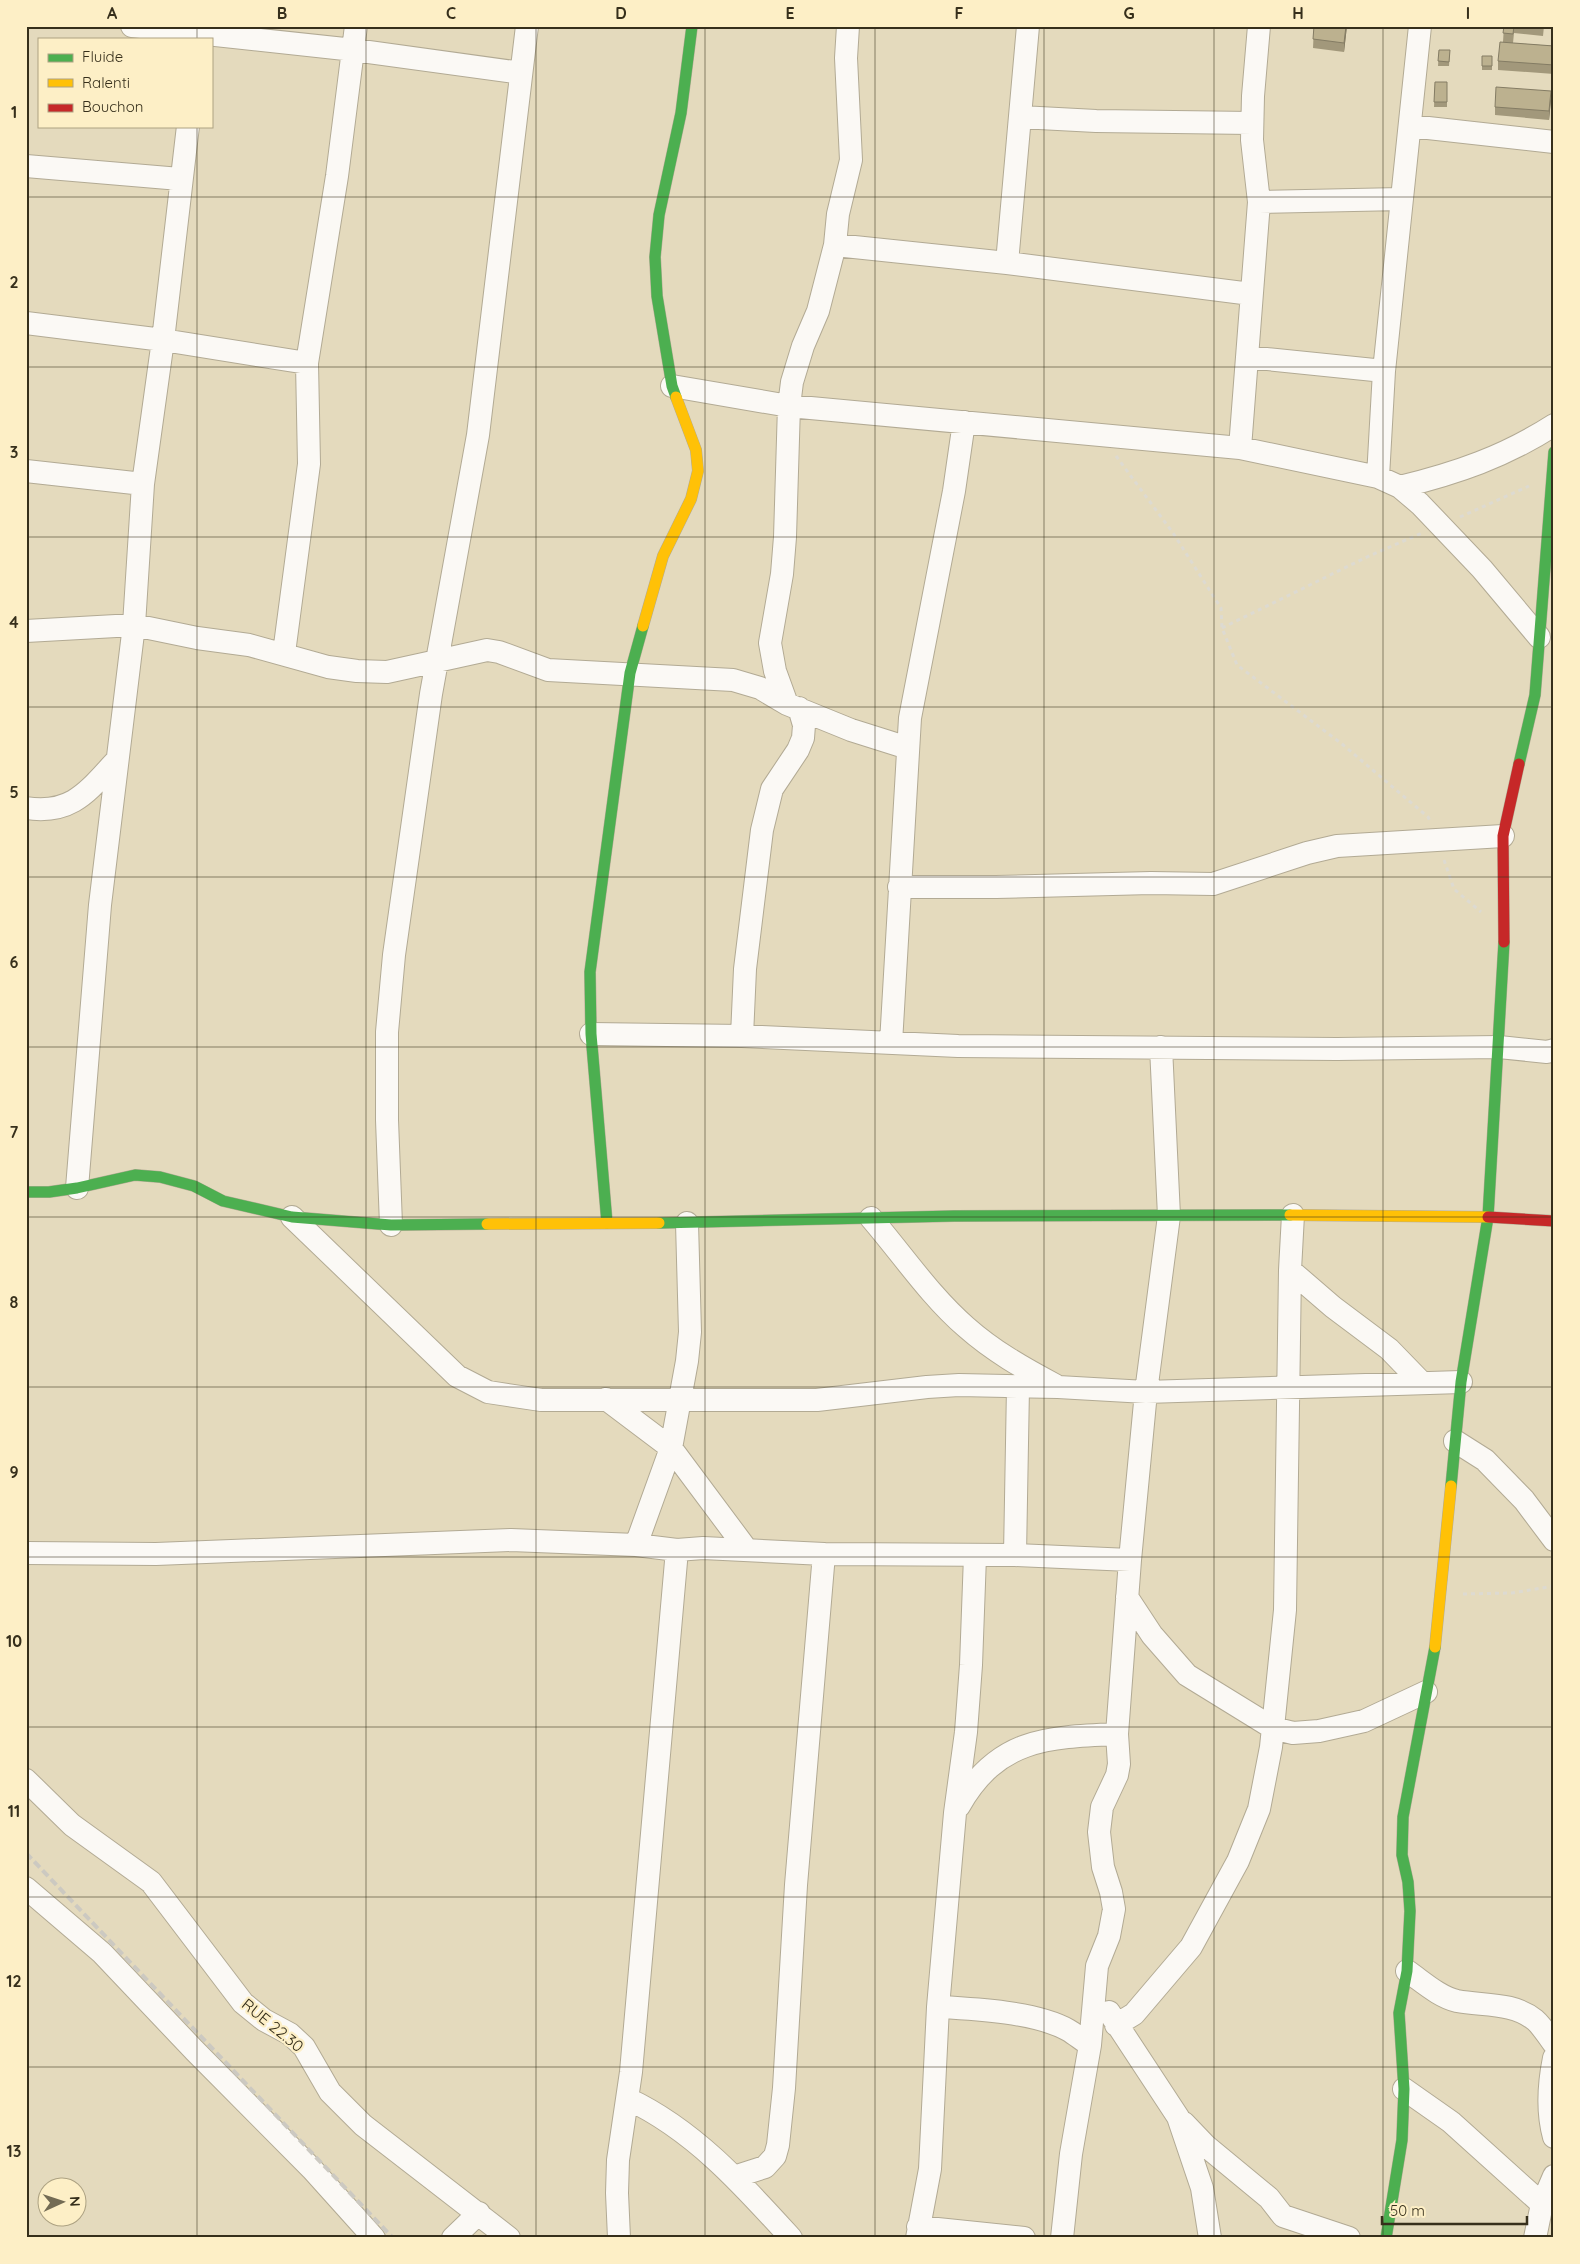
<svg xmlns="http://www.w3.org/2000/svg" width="1580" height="2264" font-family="Quicksand,sans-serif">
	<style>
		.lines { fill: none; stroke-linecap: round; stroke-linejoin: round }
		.street-casing { stroke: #b2aa94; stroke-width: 24 }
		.fast-casing { stroke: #b2aa94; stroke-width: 12 }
		.slow-casing { stroke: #b2aa94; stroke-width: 12 }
		.jam-casing { stroke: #b2aa94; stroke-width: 12 }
		.path { stroke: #dddad1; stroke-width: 3; stroke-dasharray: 4 4; stroke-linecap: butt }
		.street { stroke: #fbf9f5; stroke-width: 22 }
		.fast { stroke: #4caf50; stroke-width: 11 }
		.slow { stroke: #ffc107; stroke-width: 11 }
		.jam { stroke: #c62828; stroke-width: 11 }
		.rail { stroke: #ccc9c1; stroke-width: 4; stroke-dasharray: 8 4; stroke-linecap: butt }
		.wall { fill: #a2987b }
		.shaded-wall { fill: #847c64 }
		.building { fill: #bcb18f; stroke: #847c64 }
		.grid { fill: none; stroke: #362f1b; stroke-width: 1; stroke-opacity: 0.55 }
		.labels { text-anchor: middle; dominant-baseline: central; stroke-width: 4.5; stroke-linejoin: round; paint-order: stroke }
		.street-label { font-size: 16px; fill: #362f1b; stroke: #fdefc6 }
		.neatline { fill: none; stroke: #362f1b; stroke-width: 2 }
		.grid-label { font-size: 16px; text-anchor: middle; font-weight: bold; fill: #362f1b }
	</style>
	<rect width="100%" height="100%" fill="#e4dabd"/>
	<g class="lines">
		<g class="street-casing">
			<path id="street" d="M132 26 354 50 521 73
				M1020 117 1096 121 1252 123
				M1410 126 1554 142
				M26 166 180 179
				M1259 202 1401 199
				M835 245 1007 263 1251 294
				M1007 263 1028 26
				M26 323 163 340 307 363
				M1247 357 1384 371
				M672 386 789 406 1240 448 1378 477 1400 487 1420 504 1482 569 1539 637
				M1240 448 1259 202 1252 140 1253 96 1259 26
				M26 471 143 484
				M1378 477 1384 371 1420 26
				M1400 487C1457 473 1504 457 1554 425
				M26 631 134 625 197 638 249 645 328 667 357 671 387 672 487 650 499 652 548 670 733 680 760 688 787 704 851 730 908 748
				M284 653 309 464 307 363 337 176 356 26
				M787 704 775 671 770 643 782 574 785 537 789 406 792 382 803 346 818 311 835 245 838 214 851 160 846 58 848 26
				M26 808C72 815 88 791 116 761
				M899 887H996L1151 883 1213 884 1307 853 1337 846 1503 836
				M591 1034 742 1036 958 1046 1337 1049 1499 1047 1547 1052 1554 1050
				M742 1036 745 969 762 830 772 789 798 750 803 738 804 725 799 708
				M891 1043 910 718 954 491 964 422
				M77 1188 100 905 134 625 143 484 163 340 188 126
				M292 1217 457 1376 488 1392 541 1400H817L927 1387 959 1385 1058 1387 1146 1392 1461 1382
				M871 1218C902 1254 931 1297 966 1327 993 1351 1023 1368 1055 1385
				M391 1225 387 1120V1032L394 955 431 694 478 435 527 26
				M1290 1270 1333 1307 1389 1349 1422 1383
				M606 1399 671 1448 747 1550
				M1455 1441 1485 1460 1524 1500 1554 1540
				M636 1545 671 1448 687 1361 690 1332 687 1223
				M26 1553 156 1554 511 1540 636 1545 677 1550 703 1548 824 1554 1015 1555 1130 1560
				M1015 1555 1018 1387
				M1127 1597 1152 1635 1187 1675 1273 1728 1293 1733 1319 1731 1364 1721 1426 1692
				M26 1780 72 1825 151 1882 243 2003 264 2020 290 2034 304 2047 330 2092 363 2125 509 2238
				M959 1806C997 1739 1046 1737 1117 1734
				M26 1888 102 1953 194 2050 312 2169 374 2238
				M1407 1971C1422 1981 1439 1997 1457 2001 1483 2006 1513 2002 1535 2020 1542 2026 1548 2036 1554 2044
				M938 2007C975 2009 1036 2012 1068 2030 1075 2034 1082 2040 1090 2045
				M1109 2012 1178 2117 1202 2188 1210 2238
				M1116 2025 1134 2014 1191 1947 1238 1861 1259 1809 1271 1747 1285 1610 1290 1270 1293 1215
				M1554 2058C1549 2083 1547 2112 1554 2137
				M1404 2089 1451 2122 1542 2204
				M628 2099C694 2130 743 2185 791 2238
				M1184 2123 1206 2146 1269 2198 1283 2216 1349 2238
				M734 2177 765 2167 775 2156 778 2145 784 2088 796 1885 824 1554
				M918 2227 1024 2238
				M453 2238 479 2213
				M619 2238 617 2193 618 2160 631 2072 677 1550
				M917 2238 930 2169 938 2007 955 1813 966 1732 971 1665 975 1556
				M1062 2238 1071 2154 1090 2045 1097 1966 1109 1936 1114 1909 1111 1892 1103 1867 1099 1832 1102 1807 1117 1775 1119 1764 1117 1734 1130 1560 1146 1392 1169 1216 1161 1047
				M1535 2238 1542 2204 1554 2176"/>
		</g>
		<g class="fast-casing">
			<path id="fast" d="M676 397 672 386 657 296 655 257 659 215 681 113 692 26
				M1519 764 1535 695 1554 452
				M26 1192H49L77 1188 135 1175 160 1177 194 1186 223 1201 292 1217 391 1225 487 1224
				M607 1223 591 1034 590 972 630 673 643 626
				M659 1223 954 1216 1290 1215
				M1451 1486 1461 1382 1488 1217 1504 942
				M1386 2238 1402 2140 1404 2089 1399 2013 1407 1971 1410 1911 1408 1882 1402 1855 1403 1817 1435 1647"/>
		</g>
		<g class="slow-casing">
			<path id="slow" d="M643 626 663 556 691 499 698 471 696 450 676 397
				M1290 1215 1488 1217
				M487 1224 659 1223
				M1435 1647 1451 1486"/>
		</g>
		<g class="jam-casing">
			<path id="jam" d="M1504 942 1503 836 1519 764
				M1488 1217 1554 1221"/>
		</g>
		<path class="path" d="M1116 456 1173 533 1221 608 1222 628 1237 665 1342 744 1428 817 1430 821
			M1460 517 1529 486
			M1222 628 1369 556 1422 533
			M1444 860 1454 889 1481 912
			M1463 1594 1512 1593 1554 1586"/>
		<use href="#street" class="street"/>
		<use href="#fast" class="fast"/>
		<use href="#slow" class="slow"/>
		<use href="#jam" class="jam"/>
		<path class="rail" d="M26 1853 393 2238"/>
	</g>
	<path class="wall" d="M1314 26H1347L1344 52 1313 48Z
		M1470 26H1490V29H1470Z
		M1504 26H1544L1543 36 1514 33 1513 43 1554 46V74L1498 70V61L1503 42Z
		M1439 50H1450L1449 66H1438Z
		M1482 56H1492V70H1482Z
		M1435 82H1447V107H1434Z
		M1551 100 1549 120 1495 115V107Z"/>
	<path class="shaded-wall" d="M1346 26H1347L1344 52V43Z
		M1551 91V100L1549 120V111Z"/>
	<path class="building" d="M1314 26H1346L1344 43 1313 39Z
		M1504 26H1514L1513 34 1503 33Z
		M1500 42 1554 46V65L1498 61Z
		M1439 50H1450L1449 62 1438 61Z
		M1482 56H1492V66H1482Z
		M1435 82H1447V102H1434Z
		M1496 87 1551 91 1549 111 1495 107Z"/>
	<path class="grid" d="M197 26V39M366 26V2238M536 26V2238M705 26V2238M875 26V2238M1044 26V2238M1214 26V2238M1383 26V2238M197 126V2238M26 197H1554M26 367H1554M26 537H1554M26 707H1554M26 877H1554M26 1047H1554M26 1217H1554M26 1387H1554M26 1557H1554M26 1727H1554M26 1897H1554M26 2067H1554"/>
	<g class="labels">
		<g class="street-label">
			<text transform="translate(273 2025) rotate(39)">RUE 22.30</text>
		</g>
	</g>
	<rect width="1580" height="2264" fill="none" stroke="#fdefc6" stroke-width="55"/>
	<rect x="38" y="38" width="175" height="90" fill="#fdefc6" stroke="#ada282"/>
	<rect x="48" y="54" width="25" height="8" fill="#4caf50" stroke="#ada282"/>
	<text x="82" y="62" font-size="15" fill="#362f1b">Fluide</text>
	<rect x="48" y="79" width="25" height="8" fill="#ffc107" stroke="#ada282"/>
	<text x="82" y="88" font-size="15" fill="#362f1b">Ralenti</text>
	<rect x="48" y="104" width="25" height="8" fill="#c62828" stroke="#ada282"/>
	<text x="82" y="112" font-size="15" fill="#362f1b">Bouchon</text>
	<g transform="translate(62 2202) rotate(87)"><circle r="24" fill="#fdefc6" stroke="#ada282"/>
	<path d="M0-4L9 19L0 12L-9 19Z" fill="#736b54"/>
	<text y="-8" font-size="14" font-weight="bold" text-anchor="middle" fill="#362f1b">N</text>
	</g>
	<path d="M1382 2216v8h145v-8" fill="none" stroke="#362f1b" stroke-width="2.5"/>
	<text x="1390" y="2216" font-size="15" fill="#362f1b" stroke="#fdefc6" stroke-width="4" paint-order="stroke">50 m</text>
	<rect x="28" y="28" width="1524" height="2208" class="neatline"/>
	<g class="grid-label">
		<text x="112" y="19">A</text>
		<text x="282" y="19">B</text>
		<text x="451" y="19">C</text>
		<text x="621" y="19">D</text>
		<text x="790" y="19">E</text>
		<text x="959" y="19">F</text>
		<text x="1129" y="19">G</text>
		<text x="1298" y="19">H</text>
		<text x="1468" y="19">I</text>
		<text x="14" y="118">1</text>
		<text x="14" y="288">2</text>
		<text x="14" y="458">3</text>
		<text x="14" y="628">4</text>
		<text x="14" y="798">5</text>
		<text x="14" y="968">6</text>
		<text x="14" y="1138">7</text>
		<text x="14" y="1308">8</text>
		<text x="14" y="1478">9</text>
		<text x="14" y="1647">10</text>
		<text x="14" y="1817">11</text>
		<text x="14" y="1987">12</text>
		<text x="14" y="2157">13</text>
	</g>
</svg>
